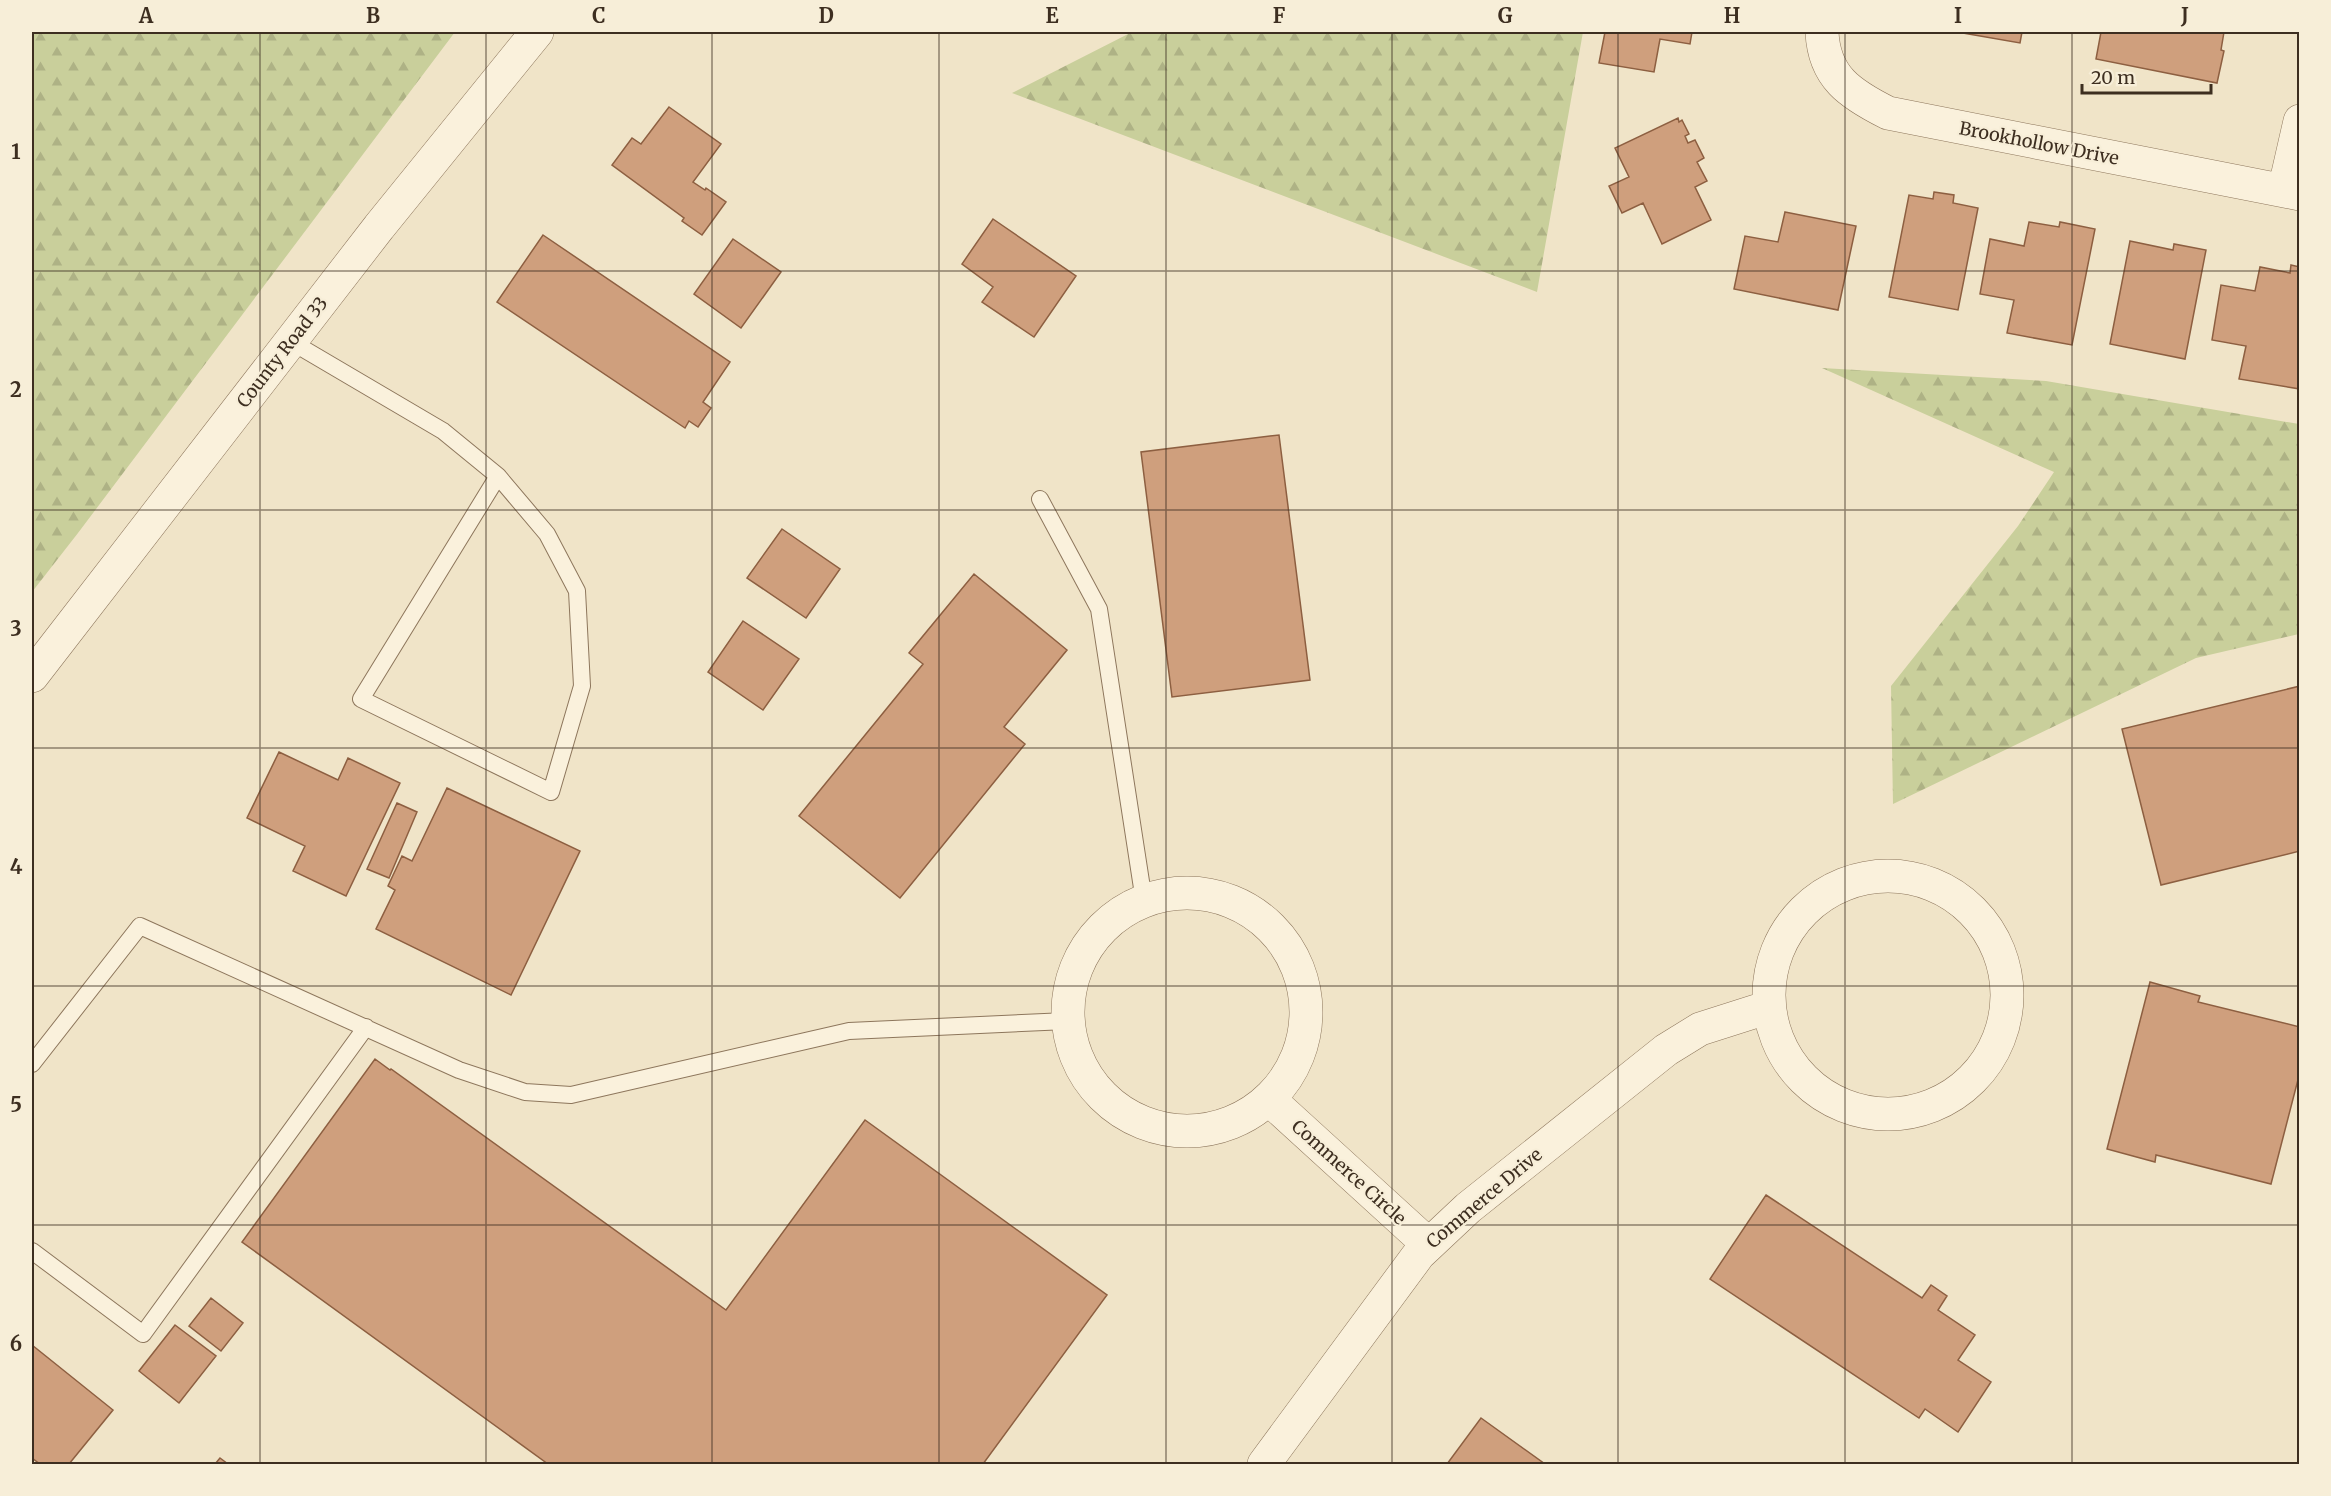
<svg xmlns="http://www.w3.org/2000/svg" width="2331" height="1496" font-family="Merriweather,serif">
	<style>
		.forest { fill: url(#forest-firs) }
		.building { fill: #cf9f7d; stroke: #8d5f41; stroke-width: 1.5 }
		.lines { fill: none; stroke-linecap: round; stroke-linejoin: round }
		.service-casing { stroke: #8d765c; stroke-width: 18 }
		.minor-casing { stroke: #8d765c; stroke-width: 34 }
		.tertiary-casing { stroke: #8d765c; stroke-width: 34 }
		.service { stroke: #faf1dc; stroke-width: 16 }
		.minor { stroke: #faf1dc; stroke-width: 33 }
		.tertiary { stroke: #faf1dc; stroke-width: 33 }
		.grid { fill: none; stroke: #3d2e20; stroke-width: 1.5; stroke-opacity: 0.55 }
		.labels { text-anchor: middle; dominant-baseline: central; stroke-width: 4.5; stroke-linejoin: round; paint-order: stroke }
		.street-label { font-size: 18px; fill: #3d2e20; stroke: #f7eed8 }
		.neatline { fill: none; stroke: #3d2e20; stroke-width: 2 }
		.grid-label { font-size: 20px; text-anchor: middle; font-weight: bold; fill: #3d2e20 }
	</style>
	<defs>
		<pattern id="forest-firs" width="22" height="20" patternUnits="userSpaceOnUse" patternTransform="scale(1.5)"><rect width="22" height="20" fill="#c9cf9b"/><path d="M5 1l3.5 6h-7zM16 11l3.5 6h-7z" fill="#aeb285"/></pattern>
	</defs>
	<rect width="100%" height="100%" fill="#f0e4c8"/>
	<path class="forest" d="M32 32H455L78 533 32 592Z
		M1132 32H1583L1537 292 1012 93Z
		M1822 368 2046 381 2299 424V634L2196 658 1893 804 1891 686 2018 526 2054 472Z"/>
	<path class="building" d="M1605 32H1692L1690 44 1660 39 1654 72 1599 63Z
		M1957 32H2022L2020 43Z
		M2101 32H2224L2221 50 2224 51 2217 83 2096 59Z
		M669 107 721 144 693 182 705 190 706 188 726 202 702 235 682 221 684 218 612 165 632 138 641 144Z
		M1678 118 1679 122 1682 120 1689 134 1685 136 1688 143 1695 140 1704 158 1697 162 1707 181 1695 187 1711 220 1662 244 1643 203 1622 213 1609 186 1629 177 1615 148Z
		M1934 192 1954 195 1953 203 1978 208 1958 310 1889 297 1909 195 1933 199Z
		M1785 212 1856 226 1838 310 1734 289 1745 236 1778 242Z
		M993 219 1076 276 1034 337 982 302 993 287 962 264Z
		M2029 222 2059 227 2060 222 2095 229 2072 345 2007 333 2014 300 1980 294 1990 239 2024 246Z
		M543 235 730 362 703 402 711 408 698 427 689 421 685 428 497 302Z
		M733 239 781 272 741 328 694 294Z
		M2130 241 2173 250 2174 244 2206 250 2185 359 2110 344Z
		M2291 265 2300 267V389L2239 379 2246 346 2212 340 2221 285 2255 291 2260 267 2290 273Z
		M1279 435 1310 680 1172 697 1141 452Z
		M782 529 840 569 806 618 747 578Z
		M974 574 1067 650 1004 727 1025 744 900 898 799 816 923 664 909 653Z
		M743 621 799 659 763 710 708 672Z
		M2300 686V851L2161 885 2122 729Z
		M279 752 338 780 348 758 400 783 346 896 293 871 305 846 247 818Z
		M447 788 580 851 511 995 376 929 395 890 388 886 402 856 412 861Z
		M397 803 417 812 389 878 367 869Z
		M2150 982 2200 996 2198 1002 2300 1027V1072L2271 1184 2156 1155 2155 1162 2107 1149Z
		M375 1059 390 1070 391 1069 726 1310 865 1120 1107 1295 983 1464H548L242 1242Z
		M1766 1195 1922 1298 1931 1285 1947 1296 1938 1310 1975 1335 1958 1360 1991 1382 1958 1432 1925 1409 1919 1418 1710 1279Z
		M211 1298 243 1323 221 1351 189 1326Z
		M175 1325 216 1356 179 1403 139 1371Z
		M32 1345 113 1410 69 1464H40L32 1458Z
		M1481 1418 1545 1464H1447Z
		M220 1458 228 1464H215Z"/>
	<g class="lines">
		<g class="service-casing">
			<path id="service" d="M290 341 443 431 498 476 547 534 577 591 582 686 551 792 361 699 498 476
				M1040 499 1099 609 1144 901
				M32 1064 140 926 459 1070 525 1092 571 1095 849 1031 1067 1021
				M32 1251 143 1334 366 1027"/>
		</g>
		<g class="minor-casing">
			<path id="minor" d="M1822 32C1824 77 1850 94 1888 113L2300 194
				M2284 191 2300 121
				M1769 995a119 119 0 1 1 238 0a119 119 0 1 1-238 0Z
				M1068 1012a119 119 0 1 1 238 0a119 119 0 1 1-238 0Z
				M1270 1100 1428 1244
				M1264 1464 1419 1254 1468 1208 1666 1050 1700 1029 1769 1007"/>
		</g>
		<g class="tertiary-casing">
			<path id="tertiary" d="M32 676 379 227 537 32"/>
		</g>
		<use href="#service" class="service"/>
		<use href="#minor" class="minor"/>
		<use href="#tertiary" class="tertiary"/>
	</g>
	<path class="grid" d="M260 32V1464M486 32V1464M712 32V1464M939 32V1464M1166 32V1464M1392 32V1464M1618 32V1464M1845 32V1464M2072 32V1464M32 271H2300M32 510H2300M32 748H2300M32 986H2300M32 1225H2300"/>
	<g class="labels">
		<g class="street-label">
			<text transform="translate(2039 143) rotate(11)">Brookhollow Drive</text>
			<text transform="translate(282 352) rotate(-52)">County Road 33</text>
			<text transform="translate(1349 1172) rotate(42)">Commerce Circle</text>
			<text transform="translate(1484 1198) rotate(-40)">Commerce Drive</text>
		</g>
	</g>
	<rect width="2331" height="1496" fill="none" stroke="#f7eed8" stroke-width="66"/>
	<path d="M2082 84v9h129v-9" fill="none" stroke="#3d2e20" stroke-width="3"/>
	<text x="2091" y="84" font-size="18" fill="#3d2e20" stroke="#f7eed8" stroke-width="4.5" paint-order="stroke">20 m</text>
	<rect x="33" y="33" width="2265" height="1430" class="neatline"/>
	<g class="grid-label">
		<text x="146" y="23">A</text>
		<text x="373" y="23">B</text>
		<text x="599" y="23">C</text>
		<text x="826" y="23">D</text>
		<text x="1052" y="23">E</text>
		<text x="1279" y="23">F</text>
		<text x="1505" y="23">G</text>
		<text x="1732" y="23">H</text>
		<text x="1958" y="23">I</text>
		<text x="2185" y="23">J</text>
		<text x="16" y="159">1</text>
		<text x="16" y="397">2</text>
		<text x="16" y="636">3</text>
		<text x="16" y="874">4</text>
		<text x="16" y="1112">5</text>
		<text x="16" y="1351">6</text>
	</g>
</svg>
